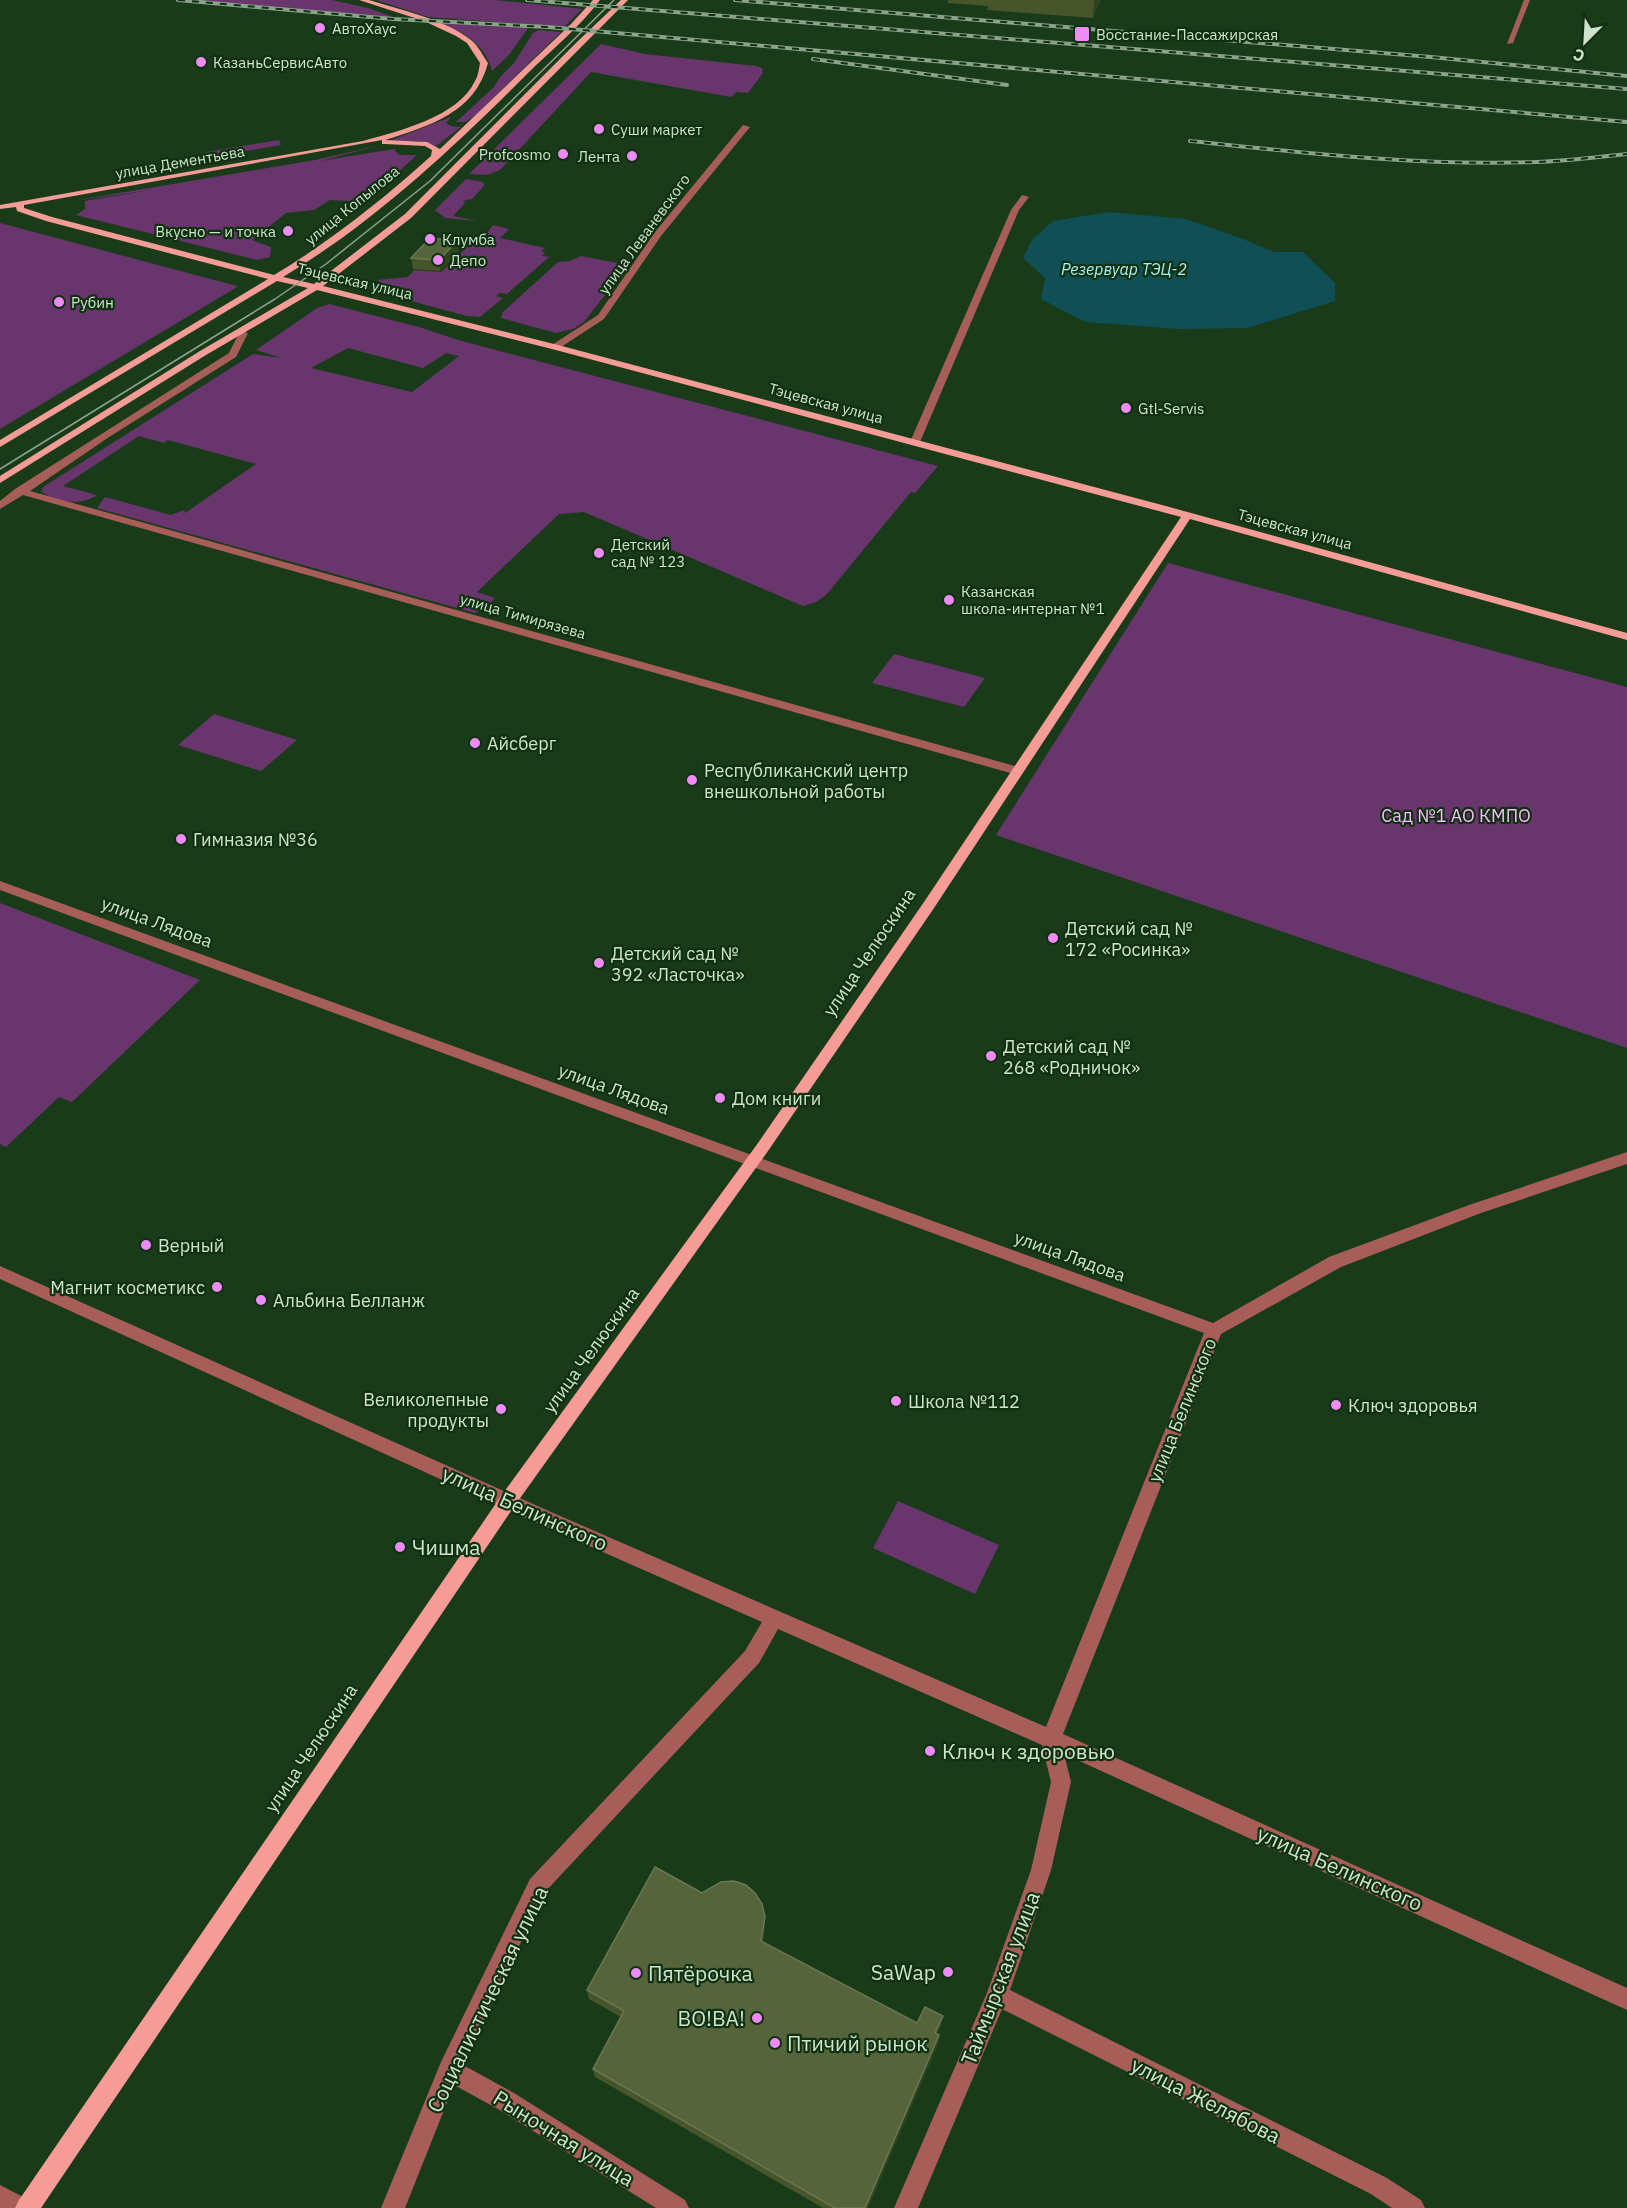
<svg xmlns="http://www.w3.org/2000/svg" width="1627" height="2208" font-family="'IBM Plex Sans',sans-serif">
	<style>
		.green { fill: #69356d; fill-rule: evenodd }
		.water { fill: #0f4f55 }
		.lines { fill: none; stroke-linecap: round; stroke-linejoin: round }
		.minor { fill: #a75e59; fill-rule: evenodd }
		.major { fill: #f69c96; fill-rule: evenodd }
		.tram { stroke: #8aa38a; stroke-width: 1.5 }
		.rail-casing { stroke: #8aa38a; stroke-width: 4 }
		.rail { stroke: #0f3110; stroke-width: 2; stroke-dasharray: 7; stroke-linecap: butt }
		.wall { fill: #47552a }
		.shaded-wall { fill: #2f441c }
		.building { fill: #56643c; stroke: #697853; stroke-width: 1.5 }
		.poi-dot { fill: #ee8bf7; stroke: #0f3110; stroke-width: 2 }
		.labels { text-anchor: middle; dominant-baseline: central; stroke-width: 4.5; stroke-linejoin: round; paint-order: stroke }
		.far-poi-label { font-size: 15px; fill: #cfe2ce; stroke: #0f3110; text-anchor: start }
		.far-street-label { font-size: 15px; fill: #cfe2ce; stroke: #0f3110 }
		.far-water-label { font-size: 16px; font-style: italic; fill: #a6f0f7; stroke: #0f3110 }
		.poi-label { font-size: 18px; fill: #cfe2ce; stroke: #0f3110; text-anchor: start }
		.park-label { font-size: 18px; fill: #f8bbfd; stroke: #0f3110 }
		.street-label { font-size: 18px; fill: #cfe2ce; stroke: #0f3110 }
		.near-street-label { font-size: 21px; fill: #cfe2ce; stroke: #0f3110 }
		.near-poi-label { font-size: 21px; fill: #cfe2ce; stroke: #0f3110; text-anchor: start }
	</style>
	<rect width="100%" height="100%" fill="#1a3b1a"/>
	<path class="green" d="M190 0H332L368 8 396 18Z
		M376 0H495L582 9 564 27 428 17Z
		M438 22 528 28 509 55 492 71C485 43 463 32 438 22Z
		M539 30 561 32 475 116 465 122H456L494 87 500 77 514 63 533 33Z
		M601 44 645 54 756 66 762 68 763 73 748 93 736 92 731 97 591 72 500 170 487 175 469 174Z
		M451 117 446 123 451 126 461 127 436 146 419 141H389Z
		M279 140 281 145 210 157 206 152Z
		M381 145 320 161 394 149 399 155H417L365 202 330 200 314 210 286 213 252 240 271 247 270 257 257 260 76 215 85 209V201L150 190 81 200 84 199 315 160Z
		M466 179 483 182 484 186 472 199 463 201 465 203 453 216 477 221 445 218 435 210Z
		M0 223 237 286V287L0 429Z
		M493 225 509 229 500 238 545 248 541 251 545 253 542 256 549 257 507 294 499 293 496 296 503 298 480 317 467 316 378 292 382 287 378 280 408 277 414 270 441 272 469 245 478 246Z
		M581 256 628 265 584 322 573 329 556 333 501 318 502 313 558 262 570 261Z
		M329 304 419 327 458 340 938 466 915 493 911 492 826 595 816 602 803 606 584 512 559 514 477 592 495 598 485 609 475 613 97 508 105 497 171 515 184 510 185 513 256 464 168 440 164 443 139 436 63 486 97 495C81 506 56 503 41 491L43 487 253 354 282 358 256 350 317 308ZM348 348 423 368 446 353 459 356 412 392 311 368Z
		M1168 563 1627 687V1048L996 835Z
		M894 654 985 678 964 707 872 683Z
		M214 714 297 740 261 771 178 745Z
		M0 903 200 980 72 1102 59 1097 6 1147 0 1144Z
		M898 1501 999 1545 975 1594 873 1548Z"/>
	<path class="water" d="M1109 212 1186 219 1243 239 1274 252H1303L1335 283V301L1247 328 1179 329 1085 322 1041 299 1045 278 1023 258 1032 240 1053 221Z"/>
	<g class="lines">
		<path class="minor" d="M1524 0H1530L1513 43 1507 44Z
			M743 125 750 127 661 236 604 319 558 349H552V345L598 315 655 232Z
			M1022 195 1029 197 1019 210 920 442 911 444 910 442 1011 210Z
			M240 331 248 333 236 357 106 439 30 491 1022 768 1024 771 1018 775 1014 774 23 495 0 509V501L15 489 229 353Z
			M0 881 1213 1323 1329 1257 1469 1205 1627 1152V1164L1481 1213 1341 1267 1221 1334 1063 1734 1627 1988V2010L1064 1754 1071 1782 1051 1870 1010 1990 1387 2178 1421 2200 1425 2208H1392L1371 2194 1002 2009 918 2208H894L987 1993 1031 1870 1051 1782 1042 1745 778 1629 759 1663 544 1893 463 2065 514 2093 685 2200 689 2208H656L498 2109 454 2085 405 2208H381L441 2062 530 1879 745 1651 762 1622 539 1524 0 1279V1266L551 1512 1046 1727 1204 1333 0 890Z
			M0 2185 29 2200 33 2208H0Z"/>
		<path class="major" d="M359 0H369C400 10 445 19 471 40 478 45 483 56 488 63 475 113 429 126 385 140L427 142 440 149 571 24 593 0H600C579 28 551 50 526 75 452 149 373 223 283 277L314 284 405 214 577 42 621 0H628L411 218 323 286 558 345 1162 505 1627 633V640L1190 519 934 908 768 1151 513 1508 41 2208H15L19 2200 501 1496 758 1143 924 902 1181 517 552 349 317 290 206 355 0 483V476L200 351 308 288 277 281 0 447V440L268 279 46 221 17 211 16 207 0 209V205L363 141C399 131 458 117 475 81 478 76 479 69 480 63L467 43 456 36 424 21ZM382 140V144H385L425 146 432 150 431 156C382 200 331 241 274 275L52 217 24 208V205Z"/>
		<path class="tram" d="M0 469 275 299 326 264 430 181 614 0"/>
		<g class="rail-casing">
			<path id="rail" d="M178 0 393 19 548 27 1627 122
				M527 0 1627 89
				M735 0 1431 57 1627 76
				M813 59 1007 85
				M1190 141C1305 153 1420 166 1536 162 1566 161 1597 157 1627 154"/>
		</g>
		<use href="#rail" class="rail"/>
	</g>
	<path class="wall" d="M948 0H1100L1093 18 987 10 988 6 948 3Z
		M457 241 458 252 440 271 413 269 411 258Z
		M702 1893 765 1926 763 1942 917 2023 941 2025 937 2034 939 2035 938 2044 868 2208H823L595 2077 593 2069 621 2017 589 1999 587 1990Z"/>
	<path class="shaded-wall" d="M1094 0H1100L1093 18Z
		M457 241 458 252 440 271 439 260Z
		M765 1917V1926L761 1950V1941Z
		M943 2016 941 2025 934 2041 935 2033Z
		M939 2035 938 2044 868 2208H865Z"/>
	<path class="building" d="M430 238 457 241 439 260 411 258Z
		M655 1867 702 1893 721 1882 734 1881 746 1885 755 1893 762 1904 765 1917 761 1941 917 2023 925 2007 943 2016 935 2033 939 2035 865 2208H835L593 2069 624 2011 587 1990Z"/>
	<g class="poi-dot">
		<circle cx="320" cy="28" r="6"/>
		<rect x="1074" y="26" width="16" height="16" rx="3"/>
		<circle cx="201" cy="62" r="6"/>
		<circle cx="599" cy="129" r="6"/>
		<circle cx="563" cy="154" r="6"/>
		<circle cx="632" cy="156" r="6"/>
		<circle cx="288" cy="231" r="6"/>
		<circle cx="430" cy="239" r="6"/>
		<circle cx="438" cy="260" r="6"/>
		<circle cx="59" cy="302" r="6"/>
		<circle cx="1126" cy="408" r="6"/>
		<circle cx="599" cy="553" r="6"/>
		<circle cx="949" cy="600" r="6"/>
		<circle cx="475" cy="743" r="6"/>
		<circle cx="692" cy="780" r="6"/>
		<circle cx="181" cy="839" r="6"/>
		<circle cx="1053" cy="938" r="6"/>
		<circle cx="599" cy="963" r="6"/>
		<circle cx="991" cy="1056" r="6"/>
		<circle cx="720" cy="1098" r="6"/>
		<circle cx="146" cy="1245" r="6"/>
		<circle cx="217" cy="1287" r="6"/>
		<circle cx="261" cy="1300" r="6"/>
		<circle cx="896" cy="1401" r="6"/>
		<circle cx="1336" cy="1405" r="6"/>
		<circle cx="501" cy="1409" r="6"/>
		<circle cx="400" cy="1547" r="6"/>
		<circle cx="930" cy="1751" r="6"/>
		<circle cx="948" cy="1972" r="6"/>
		<circle cx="636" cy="1973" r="6"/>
		<circle cx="757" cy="2018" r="6"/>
		<circle cx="775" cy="2043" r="6"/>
	</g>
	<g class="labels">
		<g class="far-poi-label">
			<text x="332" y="28">АвтоХаус</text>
			<text x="1096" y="34">Восстание-Пассажирская</text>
			<text x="213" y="62">КазаньСервисАвто</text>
			<text x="611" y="129">Суши маркет</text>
			<text x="551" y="154" text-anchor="end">Profcosmo</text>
			<text x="620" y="156" text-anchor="end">Лента</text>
			<text x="276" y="231" text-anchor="end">Вкусно — и точка</text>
			<text x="442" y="239">Клумба</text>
			<text x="450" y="260">Депо</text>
			<text x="71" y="302">Рубин</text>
			<text x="1138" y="408">Gtl-Servis</text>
			<text x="611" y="544">Детский<tspan x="611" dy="17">сад № 123</tspan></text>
			<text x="961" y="591">Казанская<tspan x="961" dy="17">школа-интернат №1</tspan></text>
		</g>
		<g class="far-street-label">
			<text transform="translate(180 162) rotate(-10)">улица Дементьева</text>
			<text transform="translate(352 205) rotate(-39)">улица Копылова</text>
			<text transform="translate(644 234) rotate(-54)">улица Леваневского</text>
			<text transform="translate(355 281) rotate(13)">Тэцевская улица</text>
			<text transform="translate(826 403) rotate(15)">Тэцевская улица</text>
			<text transform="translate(1295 529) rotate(15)">Тэцевская улица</text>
			<text transform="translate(523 616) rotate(16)">улица Тимирязева</text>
		</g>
		<g class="far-water-label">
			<text x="1124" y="269">Резервуар ТЭЦ-2</text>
		</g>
		<g class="poi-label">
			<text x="487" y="743">Айсберг</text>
			<text x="704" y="770">Республиканский центр<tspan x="704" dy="21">внешкольной работы</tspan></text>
			<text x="193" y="839">Гимназия №36</text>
			<text x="1065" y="928">Детский сад №<tspan x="1065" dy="21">172 «Росинка»</tspan></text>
			<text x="611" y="953">Детский сад №<tspan x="611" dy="21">392 «Ласточка»</tspan></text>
			<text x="1003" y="1046">Детский сад №<tspan x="1003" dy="21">268 «Родничок»</tspan></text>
			<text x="732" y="1098">Дом книги</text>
			<text x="158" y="1245">Верный</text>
			<text x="205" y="1287" text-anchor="end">Магнит косметикс</text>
			<text x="273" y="1300">Альбина Белланж</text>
			<text x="489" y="1399" text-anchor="end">Великолепные<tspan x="489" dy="21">продукты</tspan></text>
			<text x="908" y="1401">Школа №112</text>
			<text x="1348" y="1405">Ключ здоровья</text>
		</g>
		<g class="park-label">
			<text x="1456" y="815">Сад №1 АО КМПО</text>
		</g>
		<g class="street-label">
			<text transform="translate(157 922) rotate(20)">улица Лядова</text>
			<text transform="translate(869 952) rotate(-56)">улица Челюскина</text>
			<text transform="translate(614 1089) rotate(20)">улица Лядова</text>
			<text transform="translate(1070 1256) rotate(20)">улица Лядова</text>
			<text transform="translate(591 1350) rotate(-54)">улица Челюскина</text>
			<text transform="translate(1182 1410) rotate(-68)">улица Белинского</text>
			<text transform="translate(311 1748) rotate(-56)">улица Челюскина</text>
		</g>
		<g class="near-street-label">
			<text transform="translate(525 1508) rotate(24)">улица Белинского</text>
			<text transform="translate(1340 1868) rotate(24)">улица Белинского</text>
			<text transform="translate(1000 1978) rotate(-69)">Таймырская улица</text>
			<text transform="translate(487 1999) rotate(-64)">Социалистическая улица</text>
			<text transform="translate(1206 2100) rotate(27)">улица Желябова</text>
			<text transform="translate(564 2138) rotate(32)">Рыночная улица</text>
		</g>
		<g class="near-poi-label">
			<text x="412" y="1547">Чишма</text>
			<text x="942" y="1751">Ключ к здоровью</text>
			<text x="936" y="1972" text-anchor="end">SaWap</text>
			<text x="648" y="1973">Пятёрочка</text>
			<text x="745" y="2018" text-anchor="end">ВО!ВА!</text>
			<text x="787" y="2043">Птичий рынок</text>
		</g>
	</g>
	<g transform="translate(1585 42) rotate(204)" stroke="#0f3110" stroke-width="4.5" paint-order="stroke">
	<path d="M0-4.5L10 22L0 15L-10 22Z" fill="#cfe2ce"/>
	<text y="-9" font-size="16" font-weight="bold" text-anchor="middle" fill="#cfe2ce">С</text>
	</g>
</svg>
